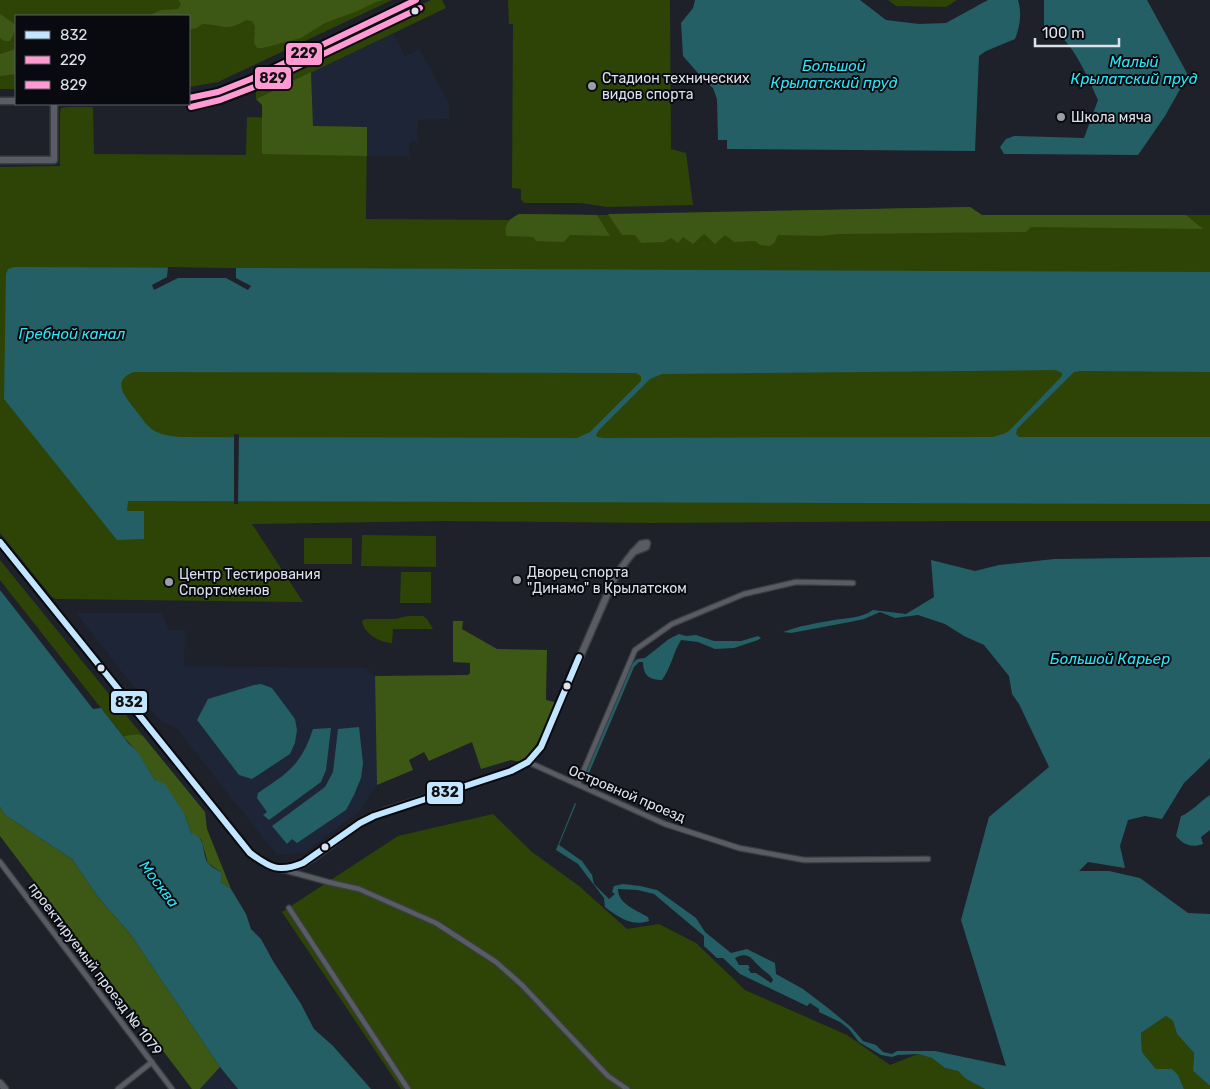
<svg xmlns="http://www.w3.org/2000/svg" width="1210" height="1089" font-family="Rubik,sans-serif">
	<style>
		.built { fill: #1d2536 }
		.green { fill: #2e4406 }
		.forest { fill: #3d5715 }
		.water { fill: #245f65; fill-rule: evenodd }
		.pier { fill: #1e2129 }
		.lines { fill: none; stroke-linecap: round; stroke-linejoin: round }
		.street-casing { stroke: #3b3e44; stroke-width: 7 }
		.secondary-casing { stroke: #3b3e44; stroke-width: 9 }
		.street { stroke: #595c62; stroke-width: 4.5 }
		.secondary { stroke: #595c62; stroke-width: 6 }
		.bus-1-casing { stroke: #080a10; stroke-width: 10 }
		.bus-2-casing { stroke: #080a10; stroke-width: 10 }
		.bus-3-casing { stroke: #080a10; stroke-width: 10 }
		.bus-1 { stroke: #c2e6ff; stroke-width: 6 }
		.bus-2 { stroke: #ff9ad2; stroke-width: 6 }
		.bus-3 { stroke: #ff9ad2; stroke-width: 6 }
		.bus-dot { fill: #dce1ea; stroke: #080a10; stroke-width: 2 }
		.poi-dot { fill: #9a9ea6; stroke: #080a10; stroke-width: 2 }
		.labels { text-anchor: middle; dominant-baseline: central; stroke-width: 4; stroke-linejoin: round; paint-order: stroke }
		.poi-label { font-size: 14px; fill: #dce1ea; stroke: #080a10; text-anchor: start }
		.street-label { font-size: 14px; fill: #dce1ea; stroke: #080a10 }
		.water-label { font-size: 15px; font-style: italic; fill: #2ce6f6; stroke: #080a10 }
		.line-badge { stroke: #080a10; stroke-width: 2 }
		.pale-badge-label { font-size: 14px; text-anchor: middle; font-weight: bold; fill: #111 }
	</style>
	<rect width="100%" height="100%" fill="#1e2129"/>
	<path class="built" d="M394 33 405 56 420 49 449 104 450 119 418 120 417 141H410L409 156H367L366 127 313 126 311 72Z
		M76 613H162L169 630H185L184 666 365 668 375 676 377 785 360 811 304 853 277 855 175 727 161 722Z
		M220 1067 238 1089H200Z"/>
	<path class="green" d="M0 0H392L218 82 189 87V16H16V89H0Z
		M431 0H442L446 8 256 99V85L260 81Z
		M508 0H670L671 149 686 153 693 205 607 207 581 203H524L521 199V189L512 188 513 24H509Z
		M888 0H957L946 7 896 6Z
		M67 107H92L93 108 94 154 246 155 247 117 289 118V126L367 127 366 219 509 220 519 214 602 215 970 207 982 215H1210V521H951L652 523 445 521 252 524 303 602 56 599 52 597 0 533V167L60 166V114L61 108Z
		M362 535 436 536V567L361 566Z
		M304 538H352V564H304Z
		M0 560 143 736 138 734 123 736 0 580Z
		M401 572H431V603H400Z
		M408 616H423L427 619 433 629H393L392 643C381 643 364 634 362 621L365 619H395Z
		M493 814 532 852 579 886 627 929 659 924 696 943 745 990 847 1035 890 1065 918 1054 932 1058 945 1068 958 1071 966 1079 985 1089H401L282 912 398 836Z
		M1166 1016 1173 1021 1177 1034 1194 1053 1193 1071 1210 1086V1089H1184L1178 1075 1156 1069 1142 1052 1141 1033Z"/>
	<path class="forest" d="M178 0H383L376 2 355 12 325 23 301 38 263 48H257L254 43 255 26 252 21 246 20C225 33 223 24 202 24L197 28 191 29 189 27V16H148L161 10 178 9 181 4Z
		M0 14 16 25 13 36 10 41H4L0 38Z
		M16 49V74L0 76V54Z
		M311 72 313 126 367 127V156L262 154V105L256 99Z
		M970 207 982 215H1186L1203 229 1031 227 1026 232 838 234 821 236 778 235 774 243 770 246 760 245 755 241 734 242 725 235 715 244 704 234 693 244 683 237 678 243 671 238 664 242 641 243 635 235H622L608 214Z
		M519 214 597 215 610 236 570 235 564 242 536 241 533 237 507 236C502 225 510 219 519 214Z
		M453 621H463L462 629 497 649 547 650 546 700 555 702C546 723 540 748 520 762L511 760 481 769 472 742 429 761 424 752 409 760 413 770 377 785 375 676 468 675 470 673V663L453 662Z
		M138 734 143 736 205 812 207 829 231 889 221 882 222 873 208 863 201 839 191 833 185 815 155 780 137 752 123 736Z
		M0 807 5 815 72 859 98 897 131 935 220 1067 200 1089H192L0 836Z"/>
	<path class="water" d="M695 0H860L886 20 919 24 946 23 988 0H1018C1022 14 1020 26 1015 39L986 51 979 56 975 151 727 149V140H718L717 99 713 88 704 80 683 56 681 23 693 8Z
		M1044 0H1147L1188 75 1165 116 1138 155 1004 154 1000 147 1006 139 1014 136 1084 138 1098 100C1089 80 1074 44 1055 32 1052 30 1047 29 1044 28Z
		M14 267 1210 272V372L1081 371 1074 372 1017 429 1016 434 1019 437H1210V504L128 501 127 511H144V539L117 540 4 399 6 274 8 269ZM1056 370 1062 373V376L1011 429 1006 433 993 437 604 438 597 437 596 435 599 430 650 379 662 374ZM134 372 636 373 641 376V381L590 432 577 438 180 437C170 436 161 435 153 430 146 425 142 418 137 412 127 399 109 381 134 372Z
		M1210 557V758L1184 783 1162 819 1145 816 1128 820 1120 846 1125 868 1088 862 1079 871H1109L1140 878 1188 913 1210 914V1086L1193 1071 1194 1053 1177 1034 1173 1021 1166 1016 1141 1033 1142 1052 1156 1069H1172L1178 1075 1184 1089H985L966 1079 958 1071 945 1068 932 1058 918 1054 898 1055 892 1057 881 1055 859 1042 849 1029 840 1022 819 1012V1009L810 1003 807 1006 740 974 723 958H717L704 946V936L654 894 638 890 618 889C618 904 636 910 648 917L649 921C632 927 618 917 605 907L604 898 578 864 556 850 575 803 576 804 559 845 582 861 592 875 594 884 609 899 615 894 612 892 614 886 623 884 640 886 657 890 696 918 705 932 731 953 747 949 775 963 776 974 803 989 828 1008 851 1027 863 1041 876 1045 883 1052 892 1054 897 1051H935L1006 1066 961 920 989 817 1049 767 1019 704 1012 694 1009 676 984 645 964 636 945 624 918 615 895 618 880 612 864 619 850 622 791 633 783 632C799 626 817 623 834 620 848 618 861 618 873 610L906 614 934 597 931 560 975 571 999 565 1054 559ZM739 956C750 953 752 960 759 966 764 972 770 973 773 980L771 983 756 973H751L748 969 750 968 748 965H739L735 958Z
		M0 590 93 709 101 708 129 744 137 751 155 780 165 784 185 815 191 833C207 837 201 852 208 863 211 867 218 870 222 873L221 882 231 889 246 914 251 929 261 939 273 961 301 1004 314 1029 333 1046 371 1089H238L220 1067 131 935 98 897 72 859 5 815 0 807Z
		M679 634 686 636 696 635 714 641H741L758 636 761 638 758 640 734 648 715 649 698 642 681 640C673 653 671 668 662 680 649 680 643 675 643 662H639L634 667 586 780 583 779 631 665 637 659 645 658 669 639Z
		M261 684 272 688 295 719 297 730 295 743 290 754 252 779 239 775 197 720 208 699 254 685Z
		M359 727 363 763 361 778 354 795 346 810 297 843 292 839 287 844 272 826 325 787 333 772 338 729Z
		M331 728 326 770 321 782 269 820 263 815 267 812 257 798 258 793C289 772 301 765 313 729Z
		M1210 795V830L1201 837 1203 844C1191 848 1184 845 1176 836L1181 816C1189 814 1202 800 1210 795Z"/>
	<path class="pier" d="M168 267 236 268V278L251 286 248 290 226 278H178L154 290 152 285 167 277Z
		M234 434H239L238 504H234Z"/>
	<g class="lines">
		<g class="street-casing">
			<path id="street" d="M528 762 665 824 739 848 804 860 928 859
				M578 784 635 650 672 624 744 594 796 582 853 583
				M0 862 172 1089
				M284 870 328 882 359 889 436 923 496 962 522 985 608 1076 627 1089
				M289 908 408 1089
				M118 1089 152 1062"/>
		</g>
		<g class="secondary-casing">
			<path id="secondary" d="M189 98 218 92 251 79 416 0
				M0 101H16
				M0 160H54V104
				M0 542 250 853C260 860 271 870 284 869 309 868 339 836 360 823 369 817 378 814 388 810L511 771 528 762 541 747 614 579C622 566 630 555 641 544L647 543 646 547 633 552
				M0 1083 5 1089"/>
		</g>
		<use href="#street" class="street"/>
		<use href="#secondary" class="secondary"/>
		<g class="bus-1-casing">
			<path id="bus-1" d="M0 542 250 853C270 868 279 873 303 863L360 823 374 816 511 771 528 762 541 747 579 657"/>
		</g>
		<g class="bus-2-casing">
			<path id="bus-2" d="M189 98 218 92 251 79 416 0"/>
		</g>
		<g class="bus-3-casing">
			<path id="bus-3" d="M191 107 220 100 254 87 420 8"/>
		</g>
		<use href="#bus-1" class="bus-1"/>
		<use href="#bus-2" class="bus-2"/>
		<use href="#bus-3" class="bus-3"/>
	</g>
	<g class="bus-dot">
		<circle cx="415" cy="11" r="4.5"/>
		<circle cx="101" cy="668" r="4.5"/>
		<circle cx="567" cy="686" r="4.5"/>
		<circle cx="325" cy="847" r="4.5"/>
	</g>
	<g class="poi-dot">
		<circle cx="592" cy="86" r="5"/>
		<circle cx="1061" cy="117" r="5"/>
		<circle cx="517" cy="580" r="5"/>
		<circle cx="169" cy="582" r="5"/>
	</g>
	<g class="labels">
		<g class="poi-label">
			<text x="602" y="78">Стадион технических<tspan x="602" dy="16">видов спорта</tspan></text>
			<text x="1071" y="117">Школа мяча</text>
			<text x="527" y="572">Дворец спорта<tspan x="527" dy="16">"Динамо" в Крылатском</tspan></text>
			<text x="179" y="574">Центр Тестирования<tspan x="179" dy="16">Спортсменов</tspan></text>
		</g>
		<g class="street-label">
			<text transform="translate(627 794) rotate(23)">Островной проезд</text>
			<text transform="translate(95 969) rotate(53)">проектируемый проезд № 1079</text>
		</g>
		<g class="water-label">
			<text x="1134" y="62">Малый<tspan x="1134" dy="17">Крылатский пруд</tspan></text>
			<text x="834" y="66">Большой<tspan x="834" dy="17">Крылатский пруд</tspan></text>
			<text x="72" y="334">Гребной канал</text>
			<text x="1110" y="659">Большой Карьер</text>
			<text transform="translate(159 884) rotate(53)">Москва</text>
		</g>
	</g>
	<g class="line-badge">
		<rect x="285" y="42" width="38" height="24" rx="5" fill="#ff9ad2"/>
		<rect x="254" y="66" width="38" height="24" rx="5" fill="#ff9ad2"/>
		<rect x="110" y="690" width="38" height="24" rx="5" fill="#c2e6ff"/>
		<rect x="426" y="781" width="38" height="24" rx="5" fill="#c2e6ff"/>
	</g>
	<g class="pale-badge-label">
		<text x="304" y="58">229</text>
		<text x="273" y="83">829</text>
		<text x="129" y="707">832</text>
		<text x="445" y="797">832</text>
	</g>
	<rect x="15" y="15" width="175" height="90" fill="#080a10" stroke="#5d6067"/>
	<rect x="25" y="31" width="25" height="8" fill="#c2e6ff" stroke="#5d6067"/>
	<text x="60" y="40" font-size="15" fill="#dce1ea">832</text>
	<rect x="25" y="56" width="25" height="8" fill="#ff9ad2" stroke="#5d6067"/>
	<text x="60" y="65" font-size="15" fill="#dce1ea">229</text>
	<rect x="25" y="81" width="25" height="8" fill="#ff9ad2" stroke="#5d6067"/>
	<text x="60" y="90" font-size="15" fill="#dce1ea">829</text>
	<path d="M1035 38v8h84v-8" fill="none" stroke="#dce1ea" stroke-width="2.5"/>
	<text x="1042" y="38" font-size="15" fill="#dce1ea" stroke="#080a10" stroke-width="4" paint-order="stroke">100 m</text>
</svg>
